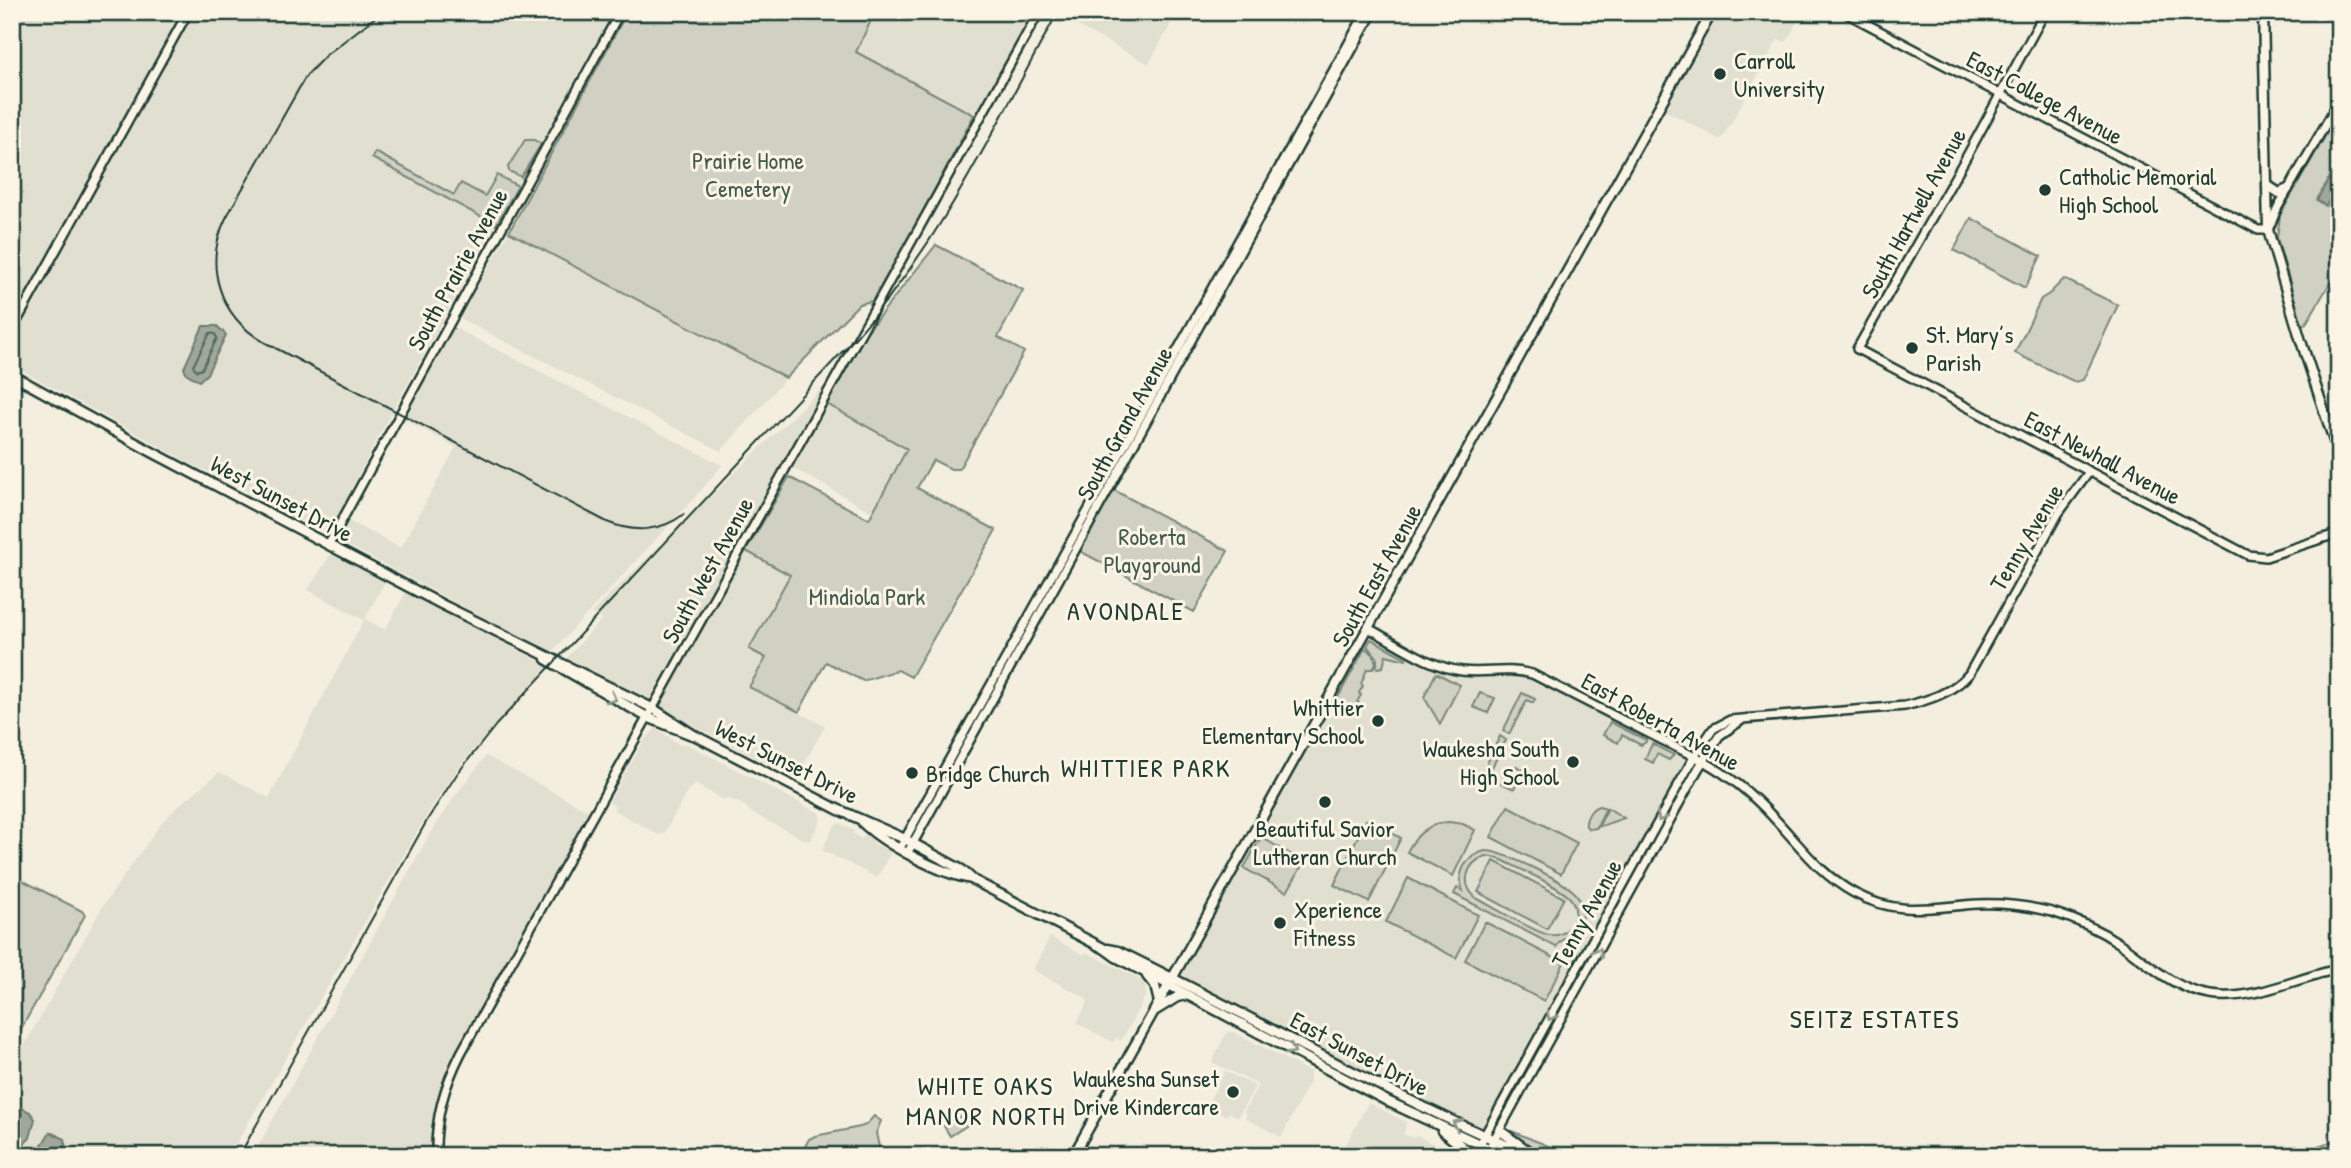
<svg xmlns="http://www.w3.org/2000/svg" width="2351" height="1168" font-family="'Patrick Hand',sans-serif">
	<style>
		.built { fill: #e1dfd0 }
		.green { fill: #d0d1c2; stroke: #78877b; stroke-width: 2; fill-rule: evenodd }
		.water { fill: #a0a89b; stroke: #6c7d72; stroke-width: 2 }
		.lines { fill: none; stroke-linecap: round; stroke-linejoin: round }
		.shore { stroke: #53685d; stroke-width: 2 }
		.tertiary-casing { stroke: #1f3d34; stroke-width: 12 }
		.secondary-casing { stroke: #1f3d34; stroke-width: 13 }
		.tertiary { stroke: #fcf5e5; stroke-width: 7 }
		.secondary { stroke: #fcf5e5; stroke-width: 8 }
		.rail { stroke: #1f3d34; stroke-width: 2 }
		.oneway { stroke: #8e998c }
		.poi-dot { fill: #1f3d34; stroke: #fcf5e5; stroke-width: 2.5 }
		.labels { text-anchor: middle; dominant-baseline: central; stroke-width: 6; stroke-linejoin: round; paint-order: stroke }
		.poi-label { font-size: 24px; fill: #1f3d34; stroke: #fcf5e5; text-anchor: start }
		.street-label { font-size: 24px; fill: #1f3d34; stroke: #fcf5e5 }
		.park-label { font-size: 24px; fill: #425b50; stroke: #fcf5e5 }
		.neighbourhood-label { font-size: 26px; letter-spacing: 2px; fill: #1f3d34; stroke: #fcf5e5 }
	</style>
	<rect width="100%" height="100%" fill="#f3eede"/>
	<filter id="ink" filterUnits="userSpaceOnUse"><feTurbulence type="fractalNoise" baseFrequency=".0143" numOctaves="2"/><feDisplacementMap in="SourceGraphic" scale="14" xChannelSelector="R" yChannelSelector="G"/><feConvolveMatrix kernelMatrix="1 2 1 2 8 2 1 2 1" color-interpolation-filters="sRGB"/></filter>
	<g filter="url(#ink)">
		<path class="built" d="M12 12H613L378 437 333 525 328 532 313 528 224 478 195 466 12 365V325L19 329 81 217 72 212 12 319Z
			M875 12H1034L976 116 855 52Z
			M1066 12H1177L1149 64 1063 18Z
			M1712 12H1803L1786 42 1778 39 1723 137 1719 139 1663 109Z
			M509 232 786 378 721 451 459 318Z
			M453 327 722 465 705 486 551 653 349 546 344 543 341 537 348 521 401 548 456 447 404 419Z
			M826 384 675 655 685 660 746 551 790 574 749 648 766 658 749 687 825 726 796 778 565 660 602 619 591 613Z
			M827 404 907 449 872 512 793 468Z
			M330 555 337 556 385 581 365 619 385 630 406 592 548 666 463 762 432 806 229 1156H12V1067L103 906 160 825 177 807 220 772 269 798 364 620 308 590Z
			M1370 636 1450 674 1466 676 1517 674 1533 678 1688 760 1483 1130 1430 1108 1191 983 1183 974 1184 968Z
			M656 728 680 745 685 743 819 813 821 820 810 840 807 841 750 812 747 807 728 798 724 800 695 784 691 789 689 788 665 832 659 835 614 810 615 806 609 802 643 742Z
			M486 756 593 813 447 1082 436 1156H253L428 837 455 796Z
			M839 823 854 831 853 834 862 839 864 835 874 840 873 843 891 852 877 878 822 850 834 826Z
			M1050 937 1084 955 1086 952 1145 982 1146 995 1121 1041 1116 1038 1113 1042 1077 1023 1088 1002 1086 998 1033 970Z
			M1227 1032H1234L1310 1072V1081L1281 1137 1245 1118 1247 1114 1244 1112 1257 1087 1256 1084 1212 1062Z
			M1225 1071 1255 1086 1238 1117 1229 1112 1227 1116 1207 1105Z
			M1368 1103 1406 1122 1404 1135 1415 1138 1416 1135 1447 1151 1452 1156H1350L1342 1152Z"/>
		<path class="green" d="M627 12H875L856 52 974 115 907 242 872 301 859 304 786 378 509 232Z
			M2339 112V268L2305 325 2302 324 2277 238 2280 215Z
			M525 140H534L541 144 521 177 509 171 508 167Z
			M375 152 454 195 461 183 485 196 497 175 518 186 496 225 372 158Z
			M1971 218 2041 256 2025 288 1954 250Z
			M936 245 1023 290 998 337 1024 352 959 469H951L933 460 917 488 996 530 911 677 898 670 863 681 826 662 799 712 749 687 766 658 749 649 790 575 746 551 789 477 869 519 907 449 827 404 866 333Z
			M2064 279 2118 305 2083 380 2075 382 2015 353 2041 299 2049 294Z
			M1110 488 1228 551 1194 612 1076 549Z
			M1371 639 1406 658V660L1386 655 1383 667 1377 668V657L1367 646Z
			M1365 648 1373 654 1376 663 1373 669H1367L1361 684 1363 686 1359 693 1361 695 1357 702 1359 703 1353 711 1336 701Z
			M1436 673 1460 685 1440 724 1424 697Z
			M1480 693 1495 698 1488 713 1473 707Z
			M1522 693 1535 699 1533 703 1527 700 1509 734 1503 731Z
			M1610 722 1646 740V742L1641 745 1622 735 1618 743 1603 735Z
			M1500 736 1506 740 1489 773 1495 777 1494 779 1482 774Z
			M1652 744 1674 755 1669 760 1657 754 1653 763 1645 759Z
			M1516 766 1533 775 1530 782 1520 777 1514 789 1501 783 1510 769 1513 770Z
			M1508 806 1577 843 1561 874 1491 837Z
			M1599 806 1606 808 1596 828 1589 829 1586 826C1585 818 1591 808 1599 806Z
			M1608 808 1624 818 1598 827Z
			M1366 820 1401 838 1369 902 1334 885Z
			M1449 822 1463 824 1475 830 1453 876 1407 852C1416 834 1429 823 1449 822Z
			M1261 837 1304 862 1287 892 1244 868Z
			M1485 851C1501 850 1561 880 1573 891 1580 897 1583 907 1582 915 1580 936 1564 934 1556 947L1454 894 1457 888 1463 891C1456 872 1466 856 1485 851ZM1486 856 1498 858C1515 867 1558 885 1570 898 1583 913 1570 938 1550 935 1535 933 1492 906 1476 898 1460 884 1466 863 1486 856Z
			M1494 861 1564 898 1547 929 1478 892Z
			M12 875 82 911 85 915 12 1045Z
			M1408 878 1478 915 1456 958 1386 922Z
			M1485 922 1564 963 1544 1001 1465 960Z
			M965 1114 971 1123 950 1136 944 1126Z
			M874 1116 881 1121 876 1133 881 1156H816L806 1151 800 1156 809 1139 815 1136 860 1127 866 1125Z
			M1504 1128 1573 1156C1537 1156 1532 1153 1504 1131Z
			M2339 1139V1156H2289Z"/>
		<path class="water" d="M2334 169 2339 172V200L2334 197 2338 189 2336 188 2326 206 2317 200Z
			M203 326H217L226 335 207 374 199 381 186 373 184 368Z
			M12 1103 30 1112 35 1119 30 1138 23 1145 12 1141Z
			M50 1132 65 1139 66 1144 59 1156H35Z"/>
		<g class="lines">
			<path class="shore" d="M210 333 215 334 217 338 202 369 197 371 193 366Z"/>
			<g class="tertiary-casing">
				<path id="tertiary" d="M1844 12 2258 230H2268L2278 207 2339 101
					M2045 12 1968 154 1857 349 2248 555 2266 557 2339 533
					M12 330 188 12
					M329 544 620 12
					M1368 628C1397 643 1429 667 1462 671 1486 674 1506 667 1532 674L1703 761C1730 776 1753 795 1773 817 1800 845 1819 874 1854 893 1899 917 1931 907 1978 904 2003 903 2028 906 2052 912 2075 919 2098 929 2119 943 2148 963 2173 989 2210 995 2253 1002 2297 977 2339 969
					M900 848 1366 12
					M908 852 1373 12
					M1482 1140 1694 757 1713 729 1730 720 1905 706C1929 700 1952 693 1969 674L2058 514 2089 472
					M1491 1145 1698 769 1719 736 1742 720
					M436 1156C435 1118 444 1087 461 1053L1039 12"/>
			</g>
			<g class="secondary-casing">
				<path id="secondary" d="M2263 12 2268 230 2301 341 2339 456
					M2267 185 2279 193 2288 189
					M12 375 152 452 441 604 652 708 694 735 837 809 905 839 962 870 973 880 1105 949 1116 957 1389 1102 1505 1156
					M546 659 647 717 692 735
					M863 823C886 845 941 874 972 879
					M1108 949 1118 951C1257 1018 1389 1097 1532 1156
					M1147 976 1155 986 1159 1002
					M1156 1010 1177 997 1187 995
					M1499 1130 1527 1150
					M1442 1131 1468 1151 1471 1156
					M1073 1156 1712 12"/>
			</g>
			<use href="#tertiary" class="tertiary"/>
			<use href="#secondary" class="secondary"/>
			<path class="rail" d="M382 12 326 55 306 76 226 218C203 265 219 316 264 342L607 522C633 533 661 532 684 514
				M239 1156 429 817 457 774 496 725 855 338C941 243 996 124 1058 12"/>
		</g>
		<defs><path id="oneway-chevron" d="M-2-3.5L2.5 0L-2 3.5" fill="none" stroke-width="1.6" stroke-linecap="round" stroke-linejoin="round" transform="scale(1.75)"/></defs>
		<g class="oneway">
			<use href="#oneway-chevron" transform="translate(612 698) rotate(28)"/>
			<use href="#oneway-chevron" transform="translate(1661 817) rotate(119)"/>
			<use href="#oneway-chevron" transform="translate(1598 952) rotate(-61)"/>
			<use href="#oneway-chevron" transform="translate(1551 1016) rotate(119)"/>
			<use href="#oneway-chevron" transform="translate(1291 1050) rotate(28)"/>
			<use href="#oneway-chevron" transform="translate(1457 1124) rotate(-155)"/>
		</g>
	</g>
	<g class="poi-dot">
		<circle cx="1720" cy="74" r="7"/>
		<circle cx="2045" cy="190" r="7"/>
		<circle cx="1912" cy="348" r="7"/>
		<circle cx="1378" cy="721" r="7"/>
		<circle cx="1573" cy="762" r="7"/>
		<circle cx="912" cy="773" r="7"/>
		<circle cx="1325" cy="802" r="7"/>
		<circle cx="1280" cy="923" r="7"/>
		<circle cx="1233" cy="1092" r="7"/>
	</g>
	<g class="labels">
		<g class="poi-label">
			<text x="1734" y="60">Carroll<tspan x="1734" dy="28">University</tspan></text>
			<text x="2059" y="176">Catholic Memorial<tspan x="2059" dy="28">High School</tspan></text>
			<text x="1926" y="334">St. Mary’s<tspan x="1926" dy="28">Parish</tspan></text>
			<text x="1364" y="707" text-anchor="end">Whittier<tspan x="1364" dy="28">Elementary School</tspan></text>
			<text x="1559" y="748" text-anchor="end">Waukesha South<tspan x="1559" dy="28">High School</tspan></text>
			<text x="926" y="773">Bridge Church</text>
			<text x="1325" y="828" text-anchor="middle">Beautiful Savior<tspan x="1325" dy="28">Lutheran Church</tspan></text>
			<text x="1294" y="909">Xperience<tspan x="1294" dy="28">Fitness</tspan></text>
			<text x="1219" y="1078" text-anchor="end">Waukesha Sunset<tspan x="1219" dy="28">Drive Kindercare</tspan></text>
		</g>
		<g class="street-label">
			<text transform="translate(2045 97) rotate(28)">East College Avenue</text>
			<text transform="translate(1913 213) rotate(-61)">South Hartwell Avenue</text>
			<text transform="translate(457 269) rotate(-61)">South Prairie Avenue</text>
			<text transform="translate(1124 423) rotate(-61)">South Grand Avenue</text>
			<text transform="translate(2103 457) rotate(28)">East Newhall Avenue</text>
			<text transform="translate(282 498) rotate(28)">West Sunset Drive</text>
			<text transform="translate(2026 537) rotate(-59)">Tenny Avenue</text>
			<text transform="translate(707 570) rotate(-61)">South West Avenue</text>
			<text transform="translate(1376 575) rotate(-61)">South East Avenue</text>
			<text transform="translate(1661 721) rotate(29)">East Roberta Avenue</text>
			<text transform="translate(787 761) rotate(27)">West Sunset Drive</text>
			<text transform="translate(1586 913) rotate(-61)">Tenny Avenue</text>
			<text transform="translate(1360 1053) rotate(28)">East Sunset Drive</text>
		</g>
		<g class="park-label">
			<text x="748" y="160">Prairie Home<tspan x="748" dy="28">Cemetery</tspan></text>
			<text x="1152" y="536">Roberta<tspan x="1152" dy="28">Playground</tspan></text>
			<text x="867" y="596">Mindiola Park</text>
		</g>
		<g class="neighbourhood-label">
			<text x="1126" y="610">AVONDALE</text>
			<text x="1146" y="767">WHITTIER PARK</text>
			<text x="1875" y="1018">SEITZ ESTATES</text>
			<text x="986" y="1085">WHITE OAKS<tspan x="986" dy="30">MANOR NORTH</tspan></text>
		</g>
	</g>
	<rect width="2351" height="1168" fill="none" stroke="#fcf5e5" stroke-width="42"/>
	<rect x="21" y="21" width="2309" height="1126" fill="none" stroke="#1f3d34" stroke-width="2.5" filter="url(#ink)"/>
</svg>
